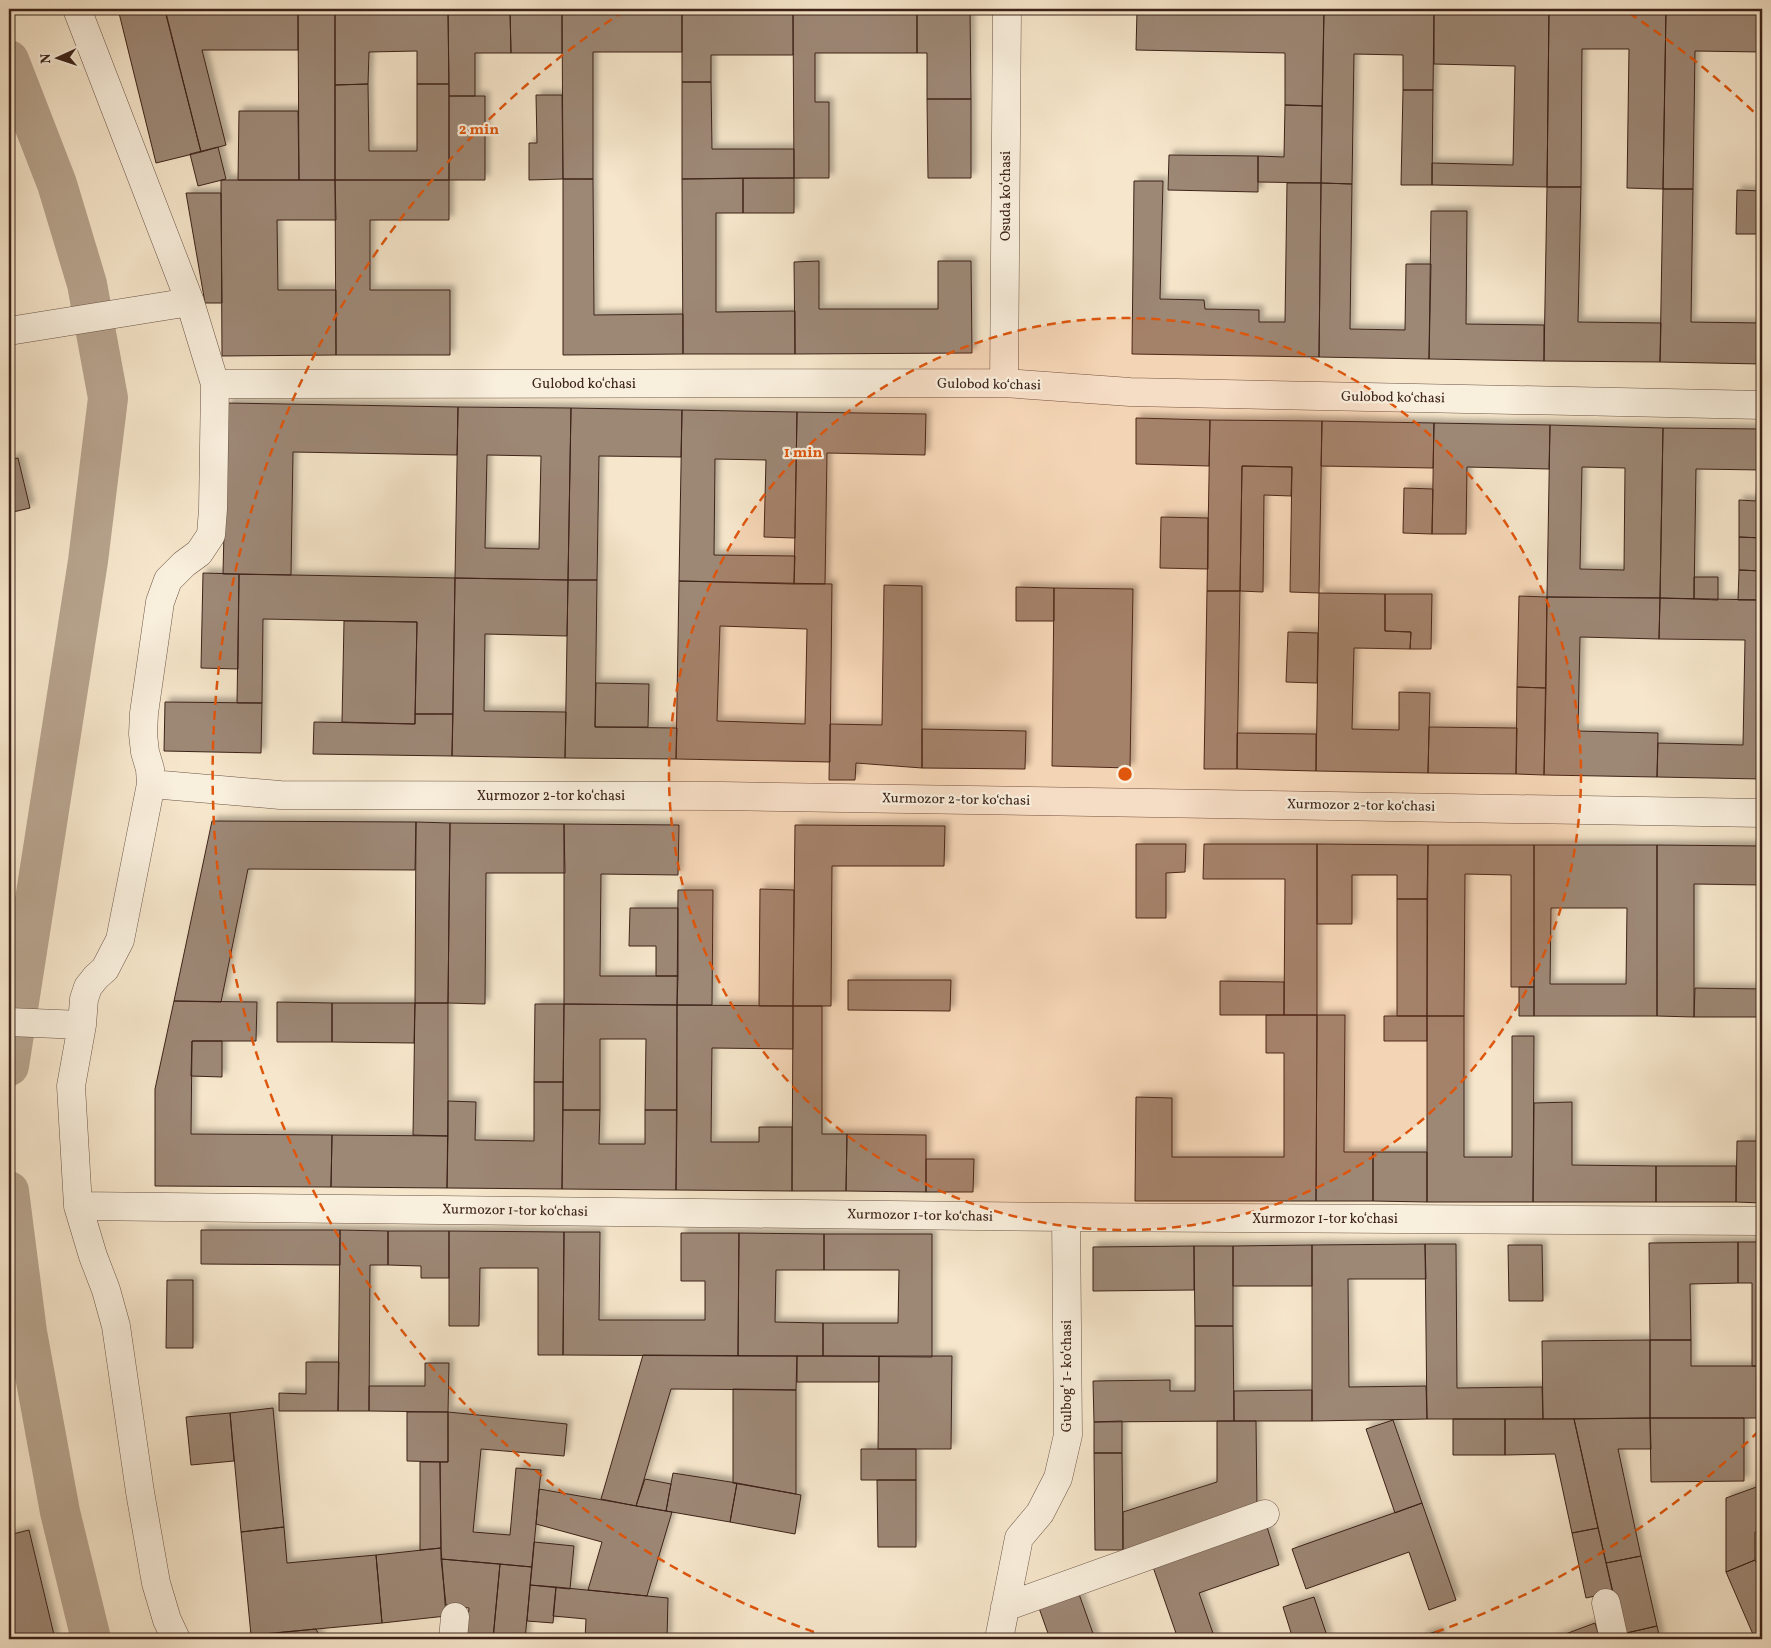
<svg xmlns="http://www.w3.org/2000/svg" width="1771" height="1648" font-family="Vollkorn,serif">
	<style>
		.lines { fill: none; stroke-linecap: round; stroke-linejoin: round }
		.canal { stroke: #b7a48e; stroke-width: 40 }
		.building { fill: #9d8876; stroke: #3d2319; fill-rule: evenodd; filter: url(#shadow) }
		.minor-casing { stroke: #6b5446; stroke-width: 29 }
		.minor { stroke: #f9efdd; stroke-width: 28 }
		.ring { fill: none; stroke: #df560d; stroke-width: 2.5; stroke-dasharray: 9 6 }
		.labels { text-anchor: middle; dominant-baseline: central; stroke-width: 4.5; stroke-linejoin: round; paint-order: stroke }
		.street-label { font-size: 14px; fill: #3d2319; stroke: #f9efdd }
		.centre { fill: #df560d; stroke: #f9efdd; stroke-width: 2.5 }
		.ring-label { font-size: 15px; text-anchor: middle; font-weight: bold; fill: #df560d; stroke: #f9efdd; stroke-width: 4.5; stroke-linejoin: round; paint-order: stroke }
	</style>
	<defs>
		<filter id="shadow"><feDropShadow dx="4.5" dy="-4.5" stdDeviation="2.5" flood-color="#0004"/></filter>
	</defs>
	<rect width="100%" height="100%" fill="#f6e6cb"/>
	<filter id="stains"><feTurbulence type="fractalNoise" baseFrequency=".004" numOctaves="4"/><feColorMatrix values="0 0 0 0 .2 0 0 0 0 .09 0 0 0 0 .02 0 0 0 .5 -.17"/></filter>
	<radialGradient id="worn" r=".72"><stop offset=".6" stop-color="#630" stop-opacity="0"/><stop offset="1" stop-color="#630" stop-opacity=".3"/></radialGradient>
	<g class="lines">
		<path class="canal" d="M9 60 57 184 87 284 108 398 88 561 9 1066
			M9 1191 27 1332 60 1512 91 1639"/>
	</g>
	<path class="building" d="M137 9H165L201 152 156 163 119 13Z
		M562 9H682V52H593V179H563Z
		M562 9V53H511L510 10Z
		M682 9H793V55H711V82H682Z
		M793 9H917V53H815V102H829V178H794Z
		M917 9H970L971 99H927V53H917Z
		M1434 9H1549L1547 187 1432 185V163L1513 165 1515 66 1434 64Z
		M1434 9 1433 90H1403V55L1354 54 1352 184 1321 183 1324 10Z
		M1549 9H1666L1663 189 1627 188 1629 49H1582L1581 187H1547Z
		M1666 9H1762V52L1695 51 1693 189H1663Z
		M335 10H448L449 84H417V51L369 52 368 84 335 85Z
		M335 10V180H299L298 11Z
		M448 10H510L511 53H475V96H449Z
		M1324 10 1322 106 1285 105V53L1136 50 1137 11Z
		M165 11H298V50H202L226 145 201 152Z
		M682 82H711L712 149H794V178L682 179Z
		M368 84 369 151H417V84H449V180H335V85Z
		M1403 90H1433L1432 185H1401Z
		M536 95H562L563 179 529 180V143H537Z
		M449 96H485V180H449Z
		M927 99H971V178H928Z
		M1285 105 1322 106 1321 183 1258 182V156L1284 157Z
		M239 111H298L299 180H238Z
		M218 147 226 179 198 186 190 154Z
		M1169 155 1258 156V192L1168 190Z
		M743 178H794V213H743Z
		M743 178V213H716V312L795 311V354H683L682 179Z
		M563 179H593L594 315 683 314V354L563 355Z
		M221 180H335L336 220H277L278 290H336V355L222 356Z
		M335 180H449V220H370V290H450V355H336Z
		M1134 181H1163L1160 299 1204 300 1205 309 1259 310V322H1285L1287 183H1321L1319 357 1132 354Z
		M1321 183 1352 184 1350 329 1405 330 1406 264H1431L1429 359 1319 357Z
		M1547 187H1581L1578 322 1661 323 1660 362 1544 361Z
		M1663 189H1693L1691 322 1762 323V364L1660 362Z
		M1737 190 1762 191V234H1736Z
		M186 193H221L222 303H205Z
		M1431 211H1467L1466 324 1544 325V361L1429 359Z
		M819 261V309H938V261H971L972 353 795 354 794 262Z
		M227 403 458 407 457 455 293 452 291 575 223 574Z
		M458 407 571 408 568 580 455 578ZM487 455 541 456 539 549 485 548Z
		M571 408 682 410 681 457 599 456 597 580H568Z
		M682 410 797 412 795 538 764 537 766 460 715 459 714 555 795 556 794 584 679 581Z
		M797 412 926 414 925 455 827 453 825 584H794Z
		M1136 418 1210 420 1209 466 1136 464Z
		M1210 420 1322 421 1319 593 1290 592 1292 467 1242 466 1240 591H1207Z
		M1322 421 1434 423 1433 468 1321 466Z
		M1434 423 1550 425 1549 469 1467 467 1466 534H1432Z
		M1550 425 1663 428 1660 598 1547 597ZM1582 467 1625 468 1624 570 1580 569Z
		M1663 428 1762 429V470L1696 469 1694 599 1660 598Z
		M18 458 30 508 9 513V460Z
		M1242 466 1292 467 1291 496 1264 495 1263 592 1240 591Z
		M1757 470H1762V538L1739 537V500L1756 501Z
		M1404 488 1433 489 1432 534 1403 533Z
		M1161 517 1208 518V569L1160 568Z
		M1739 537 1762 538V571L1739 570Z
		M1739 570 1762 571V600H1738Z
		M203 573 239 574 238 669 201 668Z
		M239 574 455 578 453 714H415L417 622 263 619 262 703H237Z
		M1694 577H1718V600L1694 599Z
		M455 578 568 580 567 636 485 634 484 711 566 712 565 758 452 756Z
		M568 580H597L595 727 677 728 676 759 565 758Z
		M679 581 832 584 830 762 676 759ZM720 626 807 629 805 724 717 721Z
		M884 585 922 586V768L856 763 855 780H829L830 724 882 725Z
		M1016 587 1054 588V621H1016Z
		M1054 588 1133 589 1130 768 1052 766Z
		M1207 591H1240L1237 769H1204Z
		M1319 593 1385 594V631L1411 632 1410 649 1354 648 1352 729 1399 730V692L1430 693 1428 773 1316 771Z
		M1385 594H1432L1431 649H1410L1411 632 1385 631Z
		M1519 596 1547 597 1546 688 1517 687Z
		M1547 597 1660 598 1659 639 1580 637 1578 731 1658 733 1657 777 1544 775Z
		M1660 598 1762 600V779L1657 777 1658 743 1743 745 1745 640 1659 639Z
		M344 621 417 622 415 724 342 722Z
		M1288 632 1318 633 1317 683 1286 682Z
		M596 683 649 684 648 727H595Z
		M1517 687 1546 688 1544 775 1516 774Z
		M165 702 262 703 261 753 164 751Z
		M415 714H453L452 756 313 754 314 722 415 724Z
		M1429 727 1517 728 1516 774 1428 773Z
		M922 729 1026 731 1025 769 922 768Z
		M1237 733 1316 734V771L1237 769Z
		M212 821 416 822 415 870 248 869 221 1002 174 1001Z
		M416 822 450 823 448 1003H415Z
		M450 823 564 824 565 873H486L485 1004 448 1003Z
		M564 824 679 825 678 875 601 874 600 976H678L677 1005 564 1004Z
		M795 825 945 826 944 866H832L831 1006H793Z
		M1136 844H1186L1185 872 1166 873V918H1136Z
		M1204 844H1317V1015H1284L1285 879H1203Z
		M1317 844 1428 845 1427 899H1397V875H1352V924H1317Z
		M1428 845H1534V987H1511V875L1465 874 1464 1016H1427Z
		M1534 845H1657V1016H1534ZM1551 908H1627L1626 984H1550Z
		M1657 845 1762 846V885L1694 884V1017L1657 1016Z
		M760 889 794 890 793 1006H759Z
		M678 890H713L712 1005H677Z
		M1397 899H1427V1016H1397Z
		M630 908H678V976H656V946H629Z
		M848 980H951L950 1011 848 1010Z
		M1220 981 1284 982V1015H1220Z
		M1519 987H1534V1016H1519Z
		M1695 988 1762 989V1017H1694Z
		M174 1001 257 1002 256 1041H192L191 1134 332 1135 331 1187 155 1186V1089Z
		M277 1002 332 1003V1042H277Z
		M332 1003H415L414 1043 332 1042Z
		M415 1003H448V1136L413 1135Z
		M535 1004H564L563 1082H534Z
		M564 1004 677 1005V1110H645L646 1039H600V1110H563Z
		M677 1005 793 1006V1049L712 1048 711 1142H759V1127H792V1191L676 1190Z
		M793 1006H822V1134H847L846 1191H792Z
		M1266 1015H1317L1316 1201H1135L1136 1097 1172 1098V1157H1284V1053H1266Z
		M1317 1015H1345L1344 1152H1373V1201H1316Z
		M1384 1016H1427V1041H1384Z
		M1427 1016H1464V1157H1512V1036H1534L1533 1202H1427Z
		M192 1041H222V1077L191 1076Z
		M534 1082H563L562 1189 447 1188 448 1101 476 1102 475 1140 534 1141Z
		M1572 1102V1165L1656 1166V1202H1533L1534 1103Z
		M563 1110H600L599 1144H645V1110H677L676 1190 562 1189Z
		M847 1134 926 1135V1192L846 1191Z
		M332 1135 448 1136 447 1188 331 1187Z
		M1737 1141H1762V1203L1736 1202Z
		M1373 1152H1427V1202L1373 1201Z
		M926 1159H974L973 1192H926Z
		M1656 1166H1736V1202H1656Z
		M201 1230H340V1265L201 1264Z
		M340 1230 388 1231V1265H370L369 1411H338Z
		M388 1231H449V1278H421V1266L388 1265Z
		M449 1231 564 1232 563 1355H538V1268H480L479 1326H449Z
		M564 1232H600L599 1320H705V1281H681V1233H739L738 1356 563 1355Z
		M739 1233 824 1234V1270H776L775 1322 823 1323V1356H738Z
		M824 1234H932V1357L823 1356V1323H898L899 1270H824Z
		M1738 1242V1283L1690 1284 1691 1340H1650L1649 1243Z
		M1738 1242H1762V1366H1752V1283H1738Z
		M1425 1244 1426 1279H1348L1349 1387 1426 1386 1427 1419 1312 1421V1245Z
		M1425 1244H1456L1457 1388 1542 1387 1543 1419H1427Z
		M1312 1245V1286H1233V1246Z
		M1508 1245H1542L1543 1301H1509Z
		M1194 1246H1233V1326H1195Z
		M1194 1246V1290L1093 1291V1247Z
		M167 1280H193V1348H166Z
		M1195 1326H1233L1234 1421 1094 1422 1093 1381 1170 1380V1391H1195Z
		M1650 1340H1691V1366H1762V1418H1650Z
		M1650 1340V1418L1543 1419 1542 1341Z
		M643 1355 797 1356 796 1390 671 1389 636 1506 601 1499Z
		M797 1356H879V1382H797Z
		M879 1356H952L951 1449H878Z
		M306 1362H339L338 1411H279V1393L306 1394Z
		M425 1363H449L448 1412 369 1411V1386H425Z
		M733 1389 796 1390V1494L733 1483Z
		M1312 1390V1421H1234V1391Z
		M273 1408 284 1527 241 1532 230 1413Z
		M407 1412H448V1462L407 1461Z
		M448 1412 567 1424 564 1456 481 1449 473 1532 510 1535 516 1468 541 1470 532 1567 441 1559 440 1462H448Z
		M230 1413 234 1461 191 1465 186 1417Z
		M1650 1418H1744V1481L1651 1482Z
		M1650 1418 1651 1449H1618L1641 1556 1606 1563 1574 1419Z
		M1453 1419H1505V1455H1453Z
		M1505 1419H1574L1598 1528 1572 1533 1555 1454 1505 1455Z
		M1393 1420 1422 1503 1395 1513 1366 1429Z
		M1122 1421V1453H1094V1422Z
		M1217 1421H1256L1257 1507 1123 1550V1512L1217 1482Z
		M861 1449H916V1480H861Z
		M1094 1453H1122L1123 1550H1095Z
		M420 1462H440L441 1548 420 1550Z
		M673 1473 737 1483 730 1522 666 1511Z
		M645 1479 671 1484 666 1511 636 1506Z
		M877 1480H916V1547H878Z
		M737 1483 801 1495 795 1534 730 1522Z
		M1762 1485V1530L1755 1532V1560L1726 1572V1498Z
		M539 1489 672 1512 647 1596 588 1590 602 1542 536 1524Z
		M1422 1503 1456 1600 1429 1610 1409 1552 1306 1589 1292 1549Z
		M284 1527 287 1563 376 1555 382 1623 251 1635 241 1532Z
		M1267 1527 1279 1565 1199 1593 1215 1639H1178L1153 1567Z
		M1598 1528 1613 1592 1586 1598 1572 1533Z
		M29 1530 55 1639H14L9 1616V1535Z
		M534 1542 574 1546 570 1589 530 1585Z
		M441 1548 446 1616 382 1623 376 1555Z
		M1641 1556 1657 1626 1622 1634 1606 1563Z
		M441 1559 500 1564 493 1639H466L469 1608 446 1605Z
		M1755 1560 1762 1577V1639H1755L1726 1572Z
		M500 1564 532 1567 525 1639H493Z
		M530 1585 556 1587 553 1623 527 1621Z
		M556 1587 668 1598 667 1639H585L586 1619 553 1616Z
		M1079 1594 1095 1639H1050L1039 1608Z
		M1314 1597 1328 1639H1293L1283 1607Z
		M1595 1623 1600 1639H1552Z
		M1657 1626 1660 1639H1623L1622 1634Z
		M316 1629 321 1639H279L276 1633Z
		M1438 1631 1441 1639H1423L1421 1636Z"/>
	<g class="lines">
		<g class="minor-casing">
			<path id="minor" d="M77 9 190 302 215 384 213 509 211 535 199 553 184 564 168 580 160 602 144 713 143 734 145 752 150 769 151 784 120 940 105 969 96 977 88 987 84 999 82 1025 71 1086 78 1206 93 1256 106 1290 116 1326 140 1492 156 1583 167 1620 176 1639
				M9 331 190 302
				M1004 383 1007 9
				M215 384 1004 383 1130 392 1762 405
				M151 784 280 795 722 796 1762 813
				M9 1022 82 1025
				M78 1206 1066 1217 1762 1221
				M1606 1603 1614 1639
				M1005 1607 1265 1514
				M453 1639 455 1617
				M999 1639 1019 1538 1040 1513 1058 1478 1068 1435 1066 1217"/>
		</g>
		<use href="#minor" class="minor"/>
	</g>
	<circle cx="1125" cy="774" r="456" fill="#df560d" fill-opacity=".12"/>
	<g class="ring">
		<circle cx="1125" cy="774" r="456"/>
		<path d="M1759 1431A913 913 0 0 1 1422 1637M828 1637A913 913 0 0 1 621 13M1629 13A913 913 0 0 1 1759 117"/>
	</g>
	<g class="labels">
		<g class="street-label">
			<text transform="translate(1006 196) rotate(-90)">Osuda koʻchasi</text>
			<text x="584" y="384">Gulobod koʻchasi</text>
			<text transform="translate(989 385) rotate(1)">Gulobod koʻchasi</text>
			<text transform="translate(1393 398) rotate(1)">Gulobod koʻchasi</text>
			<text x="551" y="796">Xurmozor 2-tor koʻchasi</text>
			<text transform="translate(956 800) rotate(1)">Xurmozor 2-tor koʻchasi</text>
			<text transform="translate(1361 806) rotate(1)">Xurmozor 2-tor koʻchasi</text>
			<text transform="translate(515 1211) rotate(1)">Xurmozor 1-tor koʻchasi</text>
			<text transform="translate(920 1216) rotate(1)">Xurmozor 1-tor koʻchasi</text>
			<text x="1325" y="1219">Xurmozor 1-tor koʻchasi</text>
			<text transform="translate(1067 1376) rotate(-90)">Gulbogʻ 1- koʻchasi</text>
		</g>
	</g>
	<circle cx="1125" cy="774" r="8" class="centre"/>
	<g class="ring-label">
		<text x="479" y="134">2 min</text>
		<text x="803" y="457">1 min</text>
	</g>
	<rect width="1771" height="1648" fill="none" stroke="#f6e6cb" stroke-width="30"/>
	<rect x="10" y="10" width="1751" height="1628" fill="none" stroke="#3d2319" stroke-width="2.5"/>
	<rect x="15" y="15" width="1741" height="1618" fill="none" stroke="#3d2319"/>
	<g transform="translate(58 58) rotate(267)" stroke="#f9efdd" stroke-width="4" paint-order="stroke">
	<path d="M0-4L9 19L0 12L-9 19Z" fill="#3d2319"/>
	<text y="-8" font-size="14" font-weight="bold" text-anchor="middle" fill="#3d2319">N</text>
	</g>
	<rect width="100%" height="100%" filter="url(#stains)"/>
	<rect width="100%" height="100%" fill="url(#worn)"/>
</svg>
